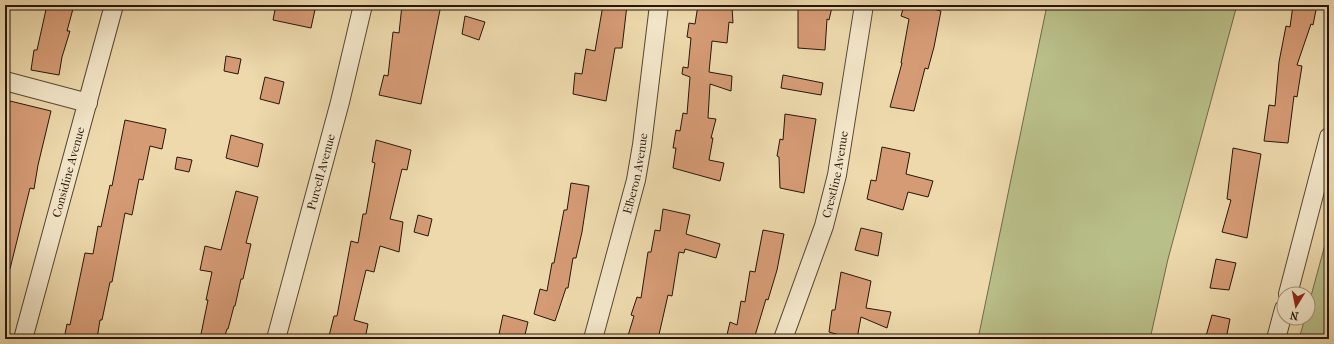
<svg xmlns="http://www.w3.org/2000/svg" width="1334" height="344" font-family="'IM FELL French Canon',serif">
	<style>
		.green { fill: #b9bf89; stroke: #706a4a }
		.building { fill: #d59b75; stroke: #27160a }
		.lines { fill: none; stroke-linecap: round; stroke-linejoin: round }
		.minor-casing { stroke: #584732; stroke-width: 20 }
		.minor { stroke: #f3e6c9; stroke-width: 18 }
		.labels { text-anchor: middle; dominant-baseline: central; stroke-width: 3.5; stroke-linejoin: round; paint-order: stroke }
		.street-label { font-size: 12px; fill: #27160a; stroke: #f3e6c9 }
	</style>
	<rect width="100%" height="100%" fill="#edd9ac"/>
	<filter id="stains"><feTurbulence type="fractalNoise" baseFrequency=".005" numOctaves="4"/><feColorMatrix values="0 0 0 0 .2 0 0 0 0 .09 0 0 0 0 .02 0 0 0 .5 -.17"/></filter>
	<radialGradient id="worn" r=".72"><stop offset=".6" stop-color="#630" stop-opacity="0"/><stop offset="1" stop-color="#630" stop-opacity=".3"/></radialGradient>
	<path class="green" d="M1047 5H1237L1168 259 1150 339H978Z
		M1329 230V339H1299L1305 318H1308V307Z"/>
	<path class="building" d="M47 5H74L67 31H70L62 57 59 75 31 70 34 50H37Z
		M276 5H316L311 28 273 20Z
		M402 5H441L421 104 379 95 384 75 388 76 393 32 399 33Z
		M603 5H627L622 48H615L606 101 573 94 575 73 582 74 586 49 595 51Z
		M698 5 732 7 733 23 729 22 727 43 712 41 709 72 732 76 731 91 710 84 708 118 716 119 711 138H713L709 160 724 163 720 181 673 168 676 148H673L676 130 680 131 683 113 687 114 690 77 682 74 683 67 688 68 691 38 687 37 689 23 695 24Z
		M798 5H822L832 7 829 20 827 19 825 50 798 48Z
		M904 5H918L941 11 934 47 928 69 925 68 914 111 890 107 902 63H901L909 19 901 16Z
		M1293 5H1317L1313 25 1311 24 1297 65 1302 66 1297 97 1294 96 1288 143 1264 141 1269 105 1275 106 1279 62 1286 26 1290 27Z
		M465 16 485 22 479 40 462 34Z
		M226 56 241 59 238 74 224 71Z
		M783 75 823 83 821 95 781 88Z
		M265 77 284 82 279 104 260 99Z
		M10 101 51 111 38 165 34 189 30 188 10 269 5 268V171L9 148 5 147V123Z
		M785 114 816 119 804 193 780 188 779 157 777 156 780 139 783 140Z
		M125 120 166 129 162 149 150 146 143 180 139 179 132 215 125 213 112 282H110L102 320H100L97 339H64L67 324 70 325 85 253 93 254 98 226 101 227 110 185 112 186Z
		M231 135 263 144 258 167 226 158Z
		M376 140 411 150 407 170 402 169 390 219 403 222 399 252 380 246 374 272 366 270 354 320 368 324 365 339H339L329 336 334 316H337L351 241 358 243 363 214H366L375 163 372 162Z
		M882 147 910 153 906 174 933 181 928 197 908 192 903 210 867 199 871 180 876 181Z
		M1233 148 1261 154 1247 238 1222 232 1231 200 1227 199Z
		M177 157 192 160 189 172 175 169Z
		M571 183 589 186 582 232 576 258H573L568 288H566L555 321 534 314 540 289 547 291 552 263H554L564 210H567Z
		M236 191 258 197 246 243 251 244 243 279H241L235 306H234L228 329H227L224 339H200L208 300H206L212 272 200 270 205 246 221 250Z
		M663 209 690 215 686 234 720 244 716 258 685 249 684 253 679 252 672 296 668 295 658 339H627L634 316 631 315 637 297 641 298 648 252H651L655 230 660 231Z
		M418 215 432 219 428 236 414 232Z
		M861 228 882 233 878 256 855 250Z
		M763 230 784 234 777 270 768 300 766 299 754 339H726L730 322 737 325 741 301 745 302 750 271 755 272Z
		M1216 259 1236 263 1229 290 1210 288Z
		M841 272 871 281 866 308 891 312 887 328 861 317 857 339H853L829 332 832 310H835Z
		M503 315 528 322 524 339H498Z
		M1212 315 1230 319 1226 339H1215L1206 336Z"/>
	<g class="lines">
		<g class="minor-casing">
			<g id="minor">
				<path d="M5 81 88 103"/>
				<path d="M1288 294 1329 137"/>
				<path id="s1" d="M23 339 114 5"/>
				<path id="s2" d="M276 339 340 102 363 5"/>
				<path id="s3" d="M593 339 636 180 642 145 659 5"/>
				<path id="s4" d="M783 339 824 226 837 175 864 5"/>
				<path d="M1276 339 1284 309"/>
			</g>
		</g>
		<use href="#minor" class="minor"/>
	</g>
	<g class="labels">
		<g class="street-label">
			<text stroke="none"><textPath href="#s1" startOffset="173">Considine Avenue</textPath></text>
			<text stroke="none"><textPath href="#s2" startOffset="173">Purcell Avenue</textPath></text>
			<text stroke="none"><textPath href="#s3" startOffset="171">Elberon Avenue</textPath></text>
			<text stroke="none"><textPath href="#s4" startOffset="173">Crestline Avenue</textPath></text>
		</g>
	</g>
	<rect width="1334" height="344" fill="none" stroke="#edd9ac" stroke-width="20"/>
	<rect x="6" y="6" width="1322" height="332" fill="none" stroke="#27160a" stroke-width="2"/>
	<rect x="10" y="10" width="1314" height="324" fill="none" stroke="#27160a"/>
	<g transform="translate(1296 306) rotate(190)"><circle r="19" fill="#f3e6c9" stroke="#a1937d"/>
	<path d="M0-3L7 15L0 10L-7 15Z" fill="#8f2418"/>
	<text y="-6" font-size="11" font-weight="bold" text-anchor="middle" fill="#27160a">N</text>
	</g>
	<rect width="100%" height="100%" filter="url(#stains)"/>
	<rect width="100%" height="100%" fill="url(#worn)"/>
</svg>
